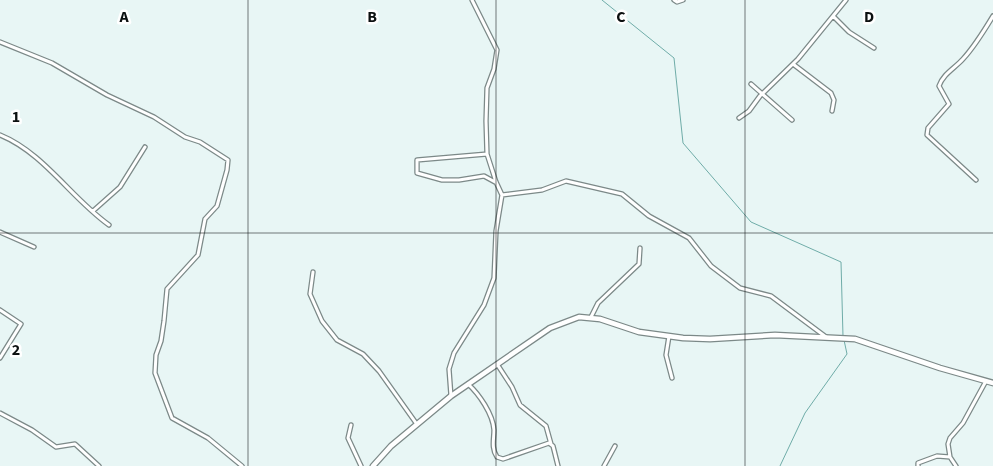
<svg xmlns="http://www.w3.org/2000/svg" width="993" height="466" font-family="'Source Sans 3',sans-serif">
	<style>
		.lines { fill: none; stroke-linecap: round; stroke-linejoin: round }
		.stream { stroke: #6faca8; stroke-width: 1 }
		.minor-casing { stroke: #7c8988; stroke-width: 5.5 }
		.tertiary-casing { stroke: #7c8988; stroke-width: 7 }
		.minor { stroke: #fff; stroke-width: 3 }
		.tertiary { stroke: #fff; stroke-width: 4.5 }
		.grid { fill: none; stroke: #0c1010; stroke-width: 1; stroke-opacity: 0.55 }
		.grid-label { font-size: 16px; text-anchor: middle; font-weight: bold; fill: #0c1010; stroke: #fff; stroke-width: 5; stroke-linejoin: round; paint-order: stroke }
	</style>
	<rect width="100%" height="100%" fill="#e8f6f5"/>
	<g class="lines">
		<path class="stream" d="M602 0 674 58 683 143 751 222 841 262 843 336
			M780 466 805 413 847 354 844 340"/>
		<g class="minor-casing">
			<path id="minor" d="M674 0 677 2 683 0
				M833 16 849 32 874 48
				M0 42 52 63 107 95 154 117 185 137 200 142 228 160 227 170 217 206 205 219 198 255 167 289 164 321 161 341 156 355 155 373 172 418 208 438 242 466
				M793 64 831 93 834 100 832 111
				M751 84 792 120
				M739 118 749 111 760 96 798 59 846 0
				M0 135C44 153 71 198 109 225
				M487 154 417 160V173L442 180H459L484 176 495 182
				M976 180 927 135 928 128 949 104 939 86C943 74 955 68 963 59 975 46 984 31 993 16
				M502 195 542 190 566 181 622 194 649 216 689 238 711 266 740 288 771 296 826 337
				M93 211 120 187 145 147
				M0 232 34 247
				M313 272 310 294 322 321 337 340 363 354 379 371 416 423
				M0 310 21 324 0 358
				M591 317 598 303 639 264 640 248
				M669 336 666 355 672 378
				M497 364 512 387 520 405 546 426 551 444
				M468 384C479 394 493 414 494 430 494 439 491 448 497 457L503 459 549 443 553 446 558 466
				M451 396 449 369 454 353 484 305 494 278 496 231 502 195 496 182 487 154 486 121 487 88 494 69 497 50 472 0
				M0 413 32 430 56 447 75 444 99 466
				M351 425 348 438 361 466
				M604 466 615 446
				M918 466V463L937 456 950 457
				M956 466 950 457 948 444 950 438 963 423 986 381"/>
		</g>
		<g class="tertiary-casing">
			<path id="tertiary" d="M373 466 391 446 451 396 550 328 579 317 600 319 639 332 683 338 710 339 775 335 855 339 940 368 993 383"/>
		</g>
		<use href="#minor" class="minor"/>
		<use href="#tertiary" class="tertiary"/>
	</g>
	<path class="grid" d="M248 0V466M496 0V466M745 0V466M0 233H993"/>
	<g class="grid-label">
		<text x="124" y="22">A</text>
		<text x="372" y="22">B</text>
		<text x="621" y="22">C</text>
		<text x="869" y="22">D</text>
		<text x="16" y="122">1</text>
		<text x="16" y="355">2</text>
	</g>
</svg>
